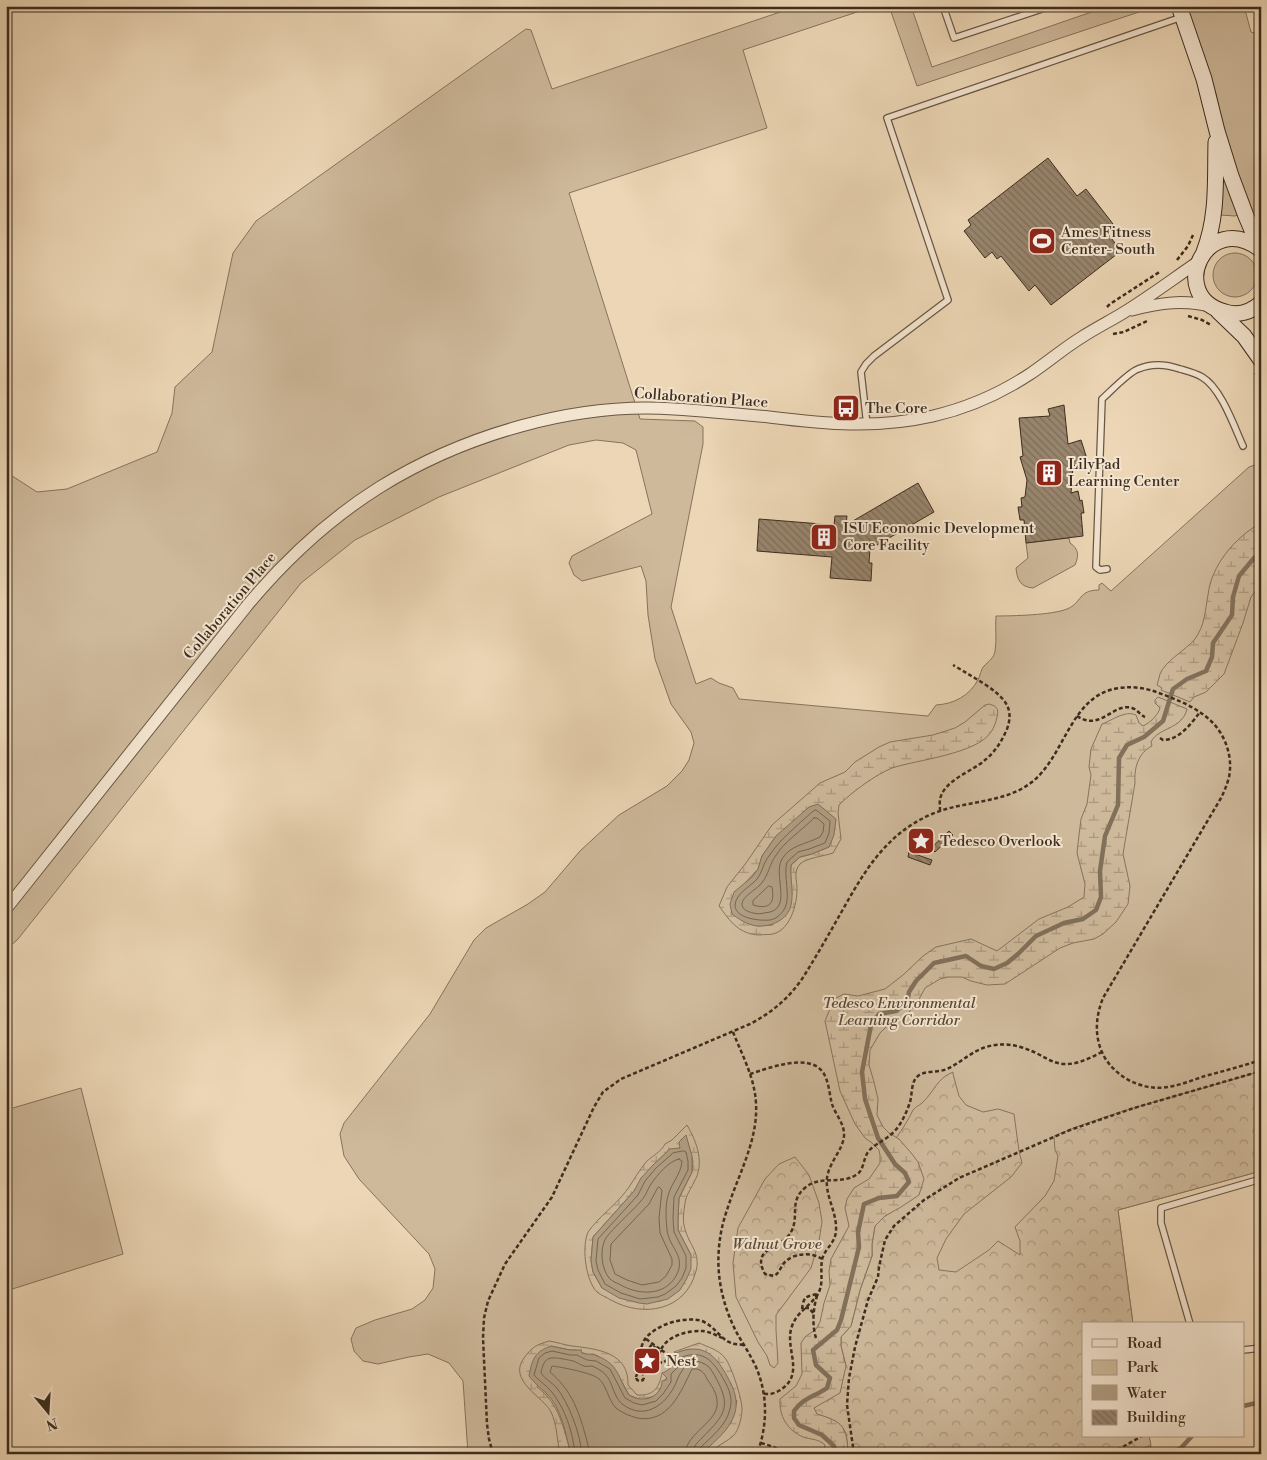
<svg xmlns="http://www.w3.org/2000/svg" width="1267" height="1460" font-family="'Libre Bodoni',serif">
	<style>
		.green { fill: #ceb99b; stroke: #86735c }
		.forest { fill: url(#forest-crowns); stroke: #86735c }
		.wetland { fill: url(#wetland-marsh); stroke: #86735c; fill-rule: evenodd }
		.water { fill: #b09d82; stroke: #82705a }
		.lines { fill: none; stroke-linecap: round; stroke-linejoin: round }
		.shore { stroke: #766550; stroke-width: 1 }
		.stream { stroke: #82705a; stroke-width: 4.5 }
		.building { fill: url(#building-back-hatch); stroke: #3d2d1e }
		.lane-casing { stroke: #695744; stroke-width: 8 }
		.street-casing { stroke: #695744; stroke-width: 13 }
		.secondary-casing { stroke: #3d2d1e; stroke-width: 17 }
		.path { stroke: #3d2d1e; stroke-width: 2.5; stroke-dasharray: 4 2.5; stroke-linecap: butt }
		.lane { stroke: #f3e4cf; stroke-width: 5.5 }
		.street { stroke: #f3e4cf; stroke-width: 11 }
		.secondary { stroke: #f3e4cf; stroke-width: 15 }
		.labels { text-anchor: middle; dominant-baseline: central; stroke-width: 4; stroke-linejoin: round; paint-order: stroke }
		.poi-label { font-size: 15px; fill: #3d2d1e; stroke: #f3e4cf; text-anchor: start }
		.street-label { font-size: 15px; fill: #3d2d1e; stroke: #f3e4cf }
		.park-label { font-size: 15px; font-style: italic; fill: #5a4937; stroke: #f3e4cf }
	</style>
	<defs>
		<pattern id="forest-crowns" width="20" height="18" patternUnits="userSpaceOnUse" patternTransform="scale(1.25)"><rect width="20" height="18" fill="#ceb99b"/><path d="M2 6a3 3 0 1 1 6 0M12 15a3 3 0 1 1 6 0" fill="none" stroke="#a8977e"/></pattern>
		<pattern id="wetland-marsh" width="20" height="14" patternUnits="userSpaceOnUse" patternTransform="scale(1.25)"><rect width="20" height="14" fill="#ceb99b"/><path d="M1 5h8M5 5V1M11 12h8M15 12V8" fill="none" stroke="#a8977e"/></pattern>
		<pattern id="building-back-hatch" width="6" height="6" patternUnits="userSpaceOnUse" patternTransform="scale(1.25)"><rect width="6" height="6" fill="#98856d"/><path d="M-1 5l2 2M0 0l6 6M5-1l2 2" fill="none" stroke="#7d6d59"/></pattern>
	</defs>
	<rect width="100%" height="100%" fill="#ecd6b5"/>
	<filter id="stains"><feTurbulence type="fractalNoise" baseFrequency=".004" numOctaves="4"/><feColorMatrix values="0 0 0 0 .2 0 0 0 0 .09 0 0 0 0 .02 0 0 0 .5 -.17"/></filter>
	<radialGradient id="worn" r=".72"><stop offset=".6" stop-color="#630" stop-opacity="0"/><stop offset="1" stop-color="#630" stop-opacity=".3"/></radialGradient>
	<path class="green" d="M798 6H875L743 50 767 128 569 193 640 419 695 421 703 427V444L671 607 696 684 711 678 719 683 733 688 739 699 928 716 936 705C954 704 969 696 978 680 980 676 981 669 984 666 989 661 994 658 995 651 997 640 995 627 996 616 1012 616 1053 615 1067 609 1082 603 1078 590 1099 590V585L1102 583 1111 591 1249 467 1261 463V1171L1118 1210 1133 1324H1083V1436H1149L1152 1454H468L463 1381 449 1363 428 1354 409 1357 378 1364 363 1361 354 1351 351 1339 356 1328 375 1320 412 1309 425 1300 433 1288 435 1269 429 1254 359 1179 344 1156 340 1134 344 1123 430 1014 474 940 486 928 528 904 545 892 580 851 619 815 667 786 682 771 689 760 694 743 691 732 671 704 655 659 648 615 646 581 641 566 582 581 574 575 569 563 572 556 652 514 636 450 623 443 596 440 569 445 439 497 355 540 301 583 18 939 6 950V472L37 492 67 489 157 452 172 413 175 387 212 352 233 253 256 221 526 29 531 30 552 89Z
		M889 6H911L932 67 1109 6H1157L917 86Z
		M1187 6H1244L1251 32 1261 35V234L1253 221 1225 136 1216 94Z
		M1223 164 1240 214 1235 216 1220 215Z
		M1213 275a22 22 0 1 1 44 0a22 22 0 1 1-44 0Z
		M1069 538 1070 543C1079 549 1079 556 1075 565L1033 588C1020 587 1017 579 1016 568L1028 558 1026 543Z
		M81 1088 123 1254 6 1291V1110Z"/>
	<path class="forest" d="M1261 1071V1171L1118 1210 1133 1324H1083V1436H1149L1151 1445 1131 1454H848C847 1426 843 1422 816 1414L814 1408 824 1401 846 1366 841 1346V1337L851 1326 860 1290 872 1256V1244L875 1226 885 1216 892 1212 899 1139 896 1138C903 1129 908 1120 913 1110 916 1106 919 1106 922 1103 935 1091 936 1079 953 1072V1074L959 1096 966 1105 983 1112 998 1109 1014 1114 1019 1151 1022 1163 1011 1177 964 1214 946 1239 937 1258 939 1270 956 1272 989 1250 998 1241 1020 1255V1241L1015 1227 1045 1196 1054 1181 1058 1156 1055 1150 1054 1136C1120 1108 1192 1093 1261 1071Z
		M795 1157 809 1175 819 1203 822 1222 819 1241 811 1268 776 1315V1330L778 1363 774 1368 770 1365 767 1356 758 1342 736 1297 733 1263 738 1228 765 1179 779 1164Z"/>
	<path class="wetland" d="M1261 523V584L1251 597 1243 623 1224 674 1206 692 1194 697 1190 702 1161 690 1162 688 1157 685C1158 682 1159 678 1160 674 1165 661 1186 650 1195 639 1205 625 1205 611 1208 595 1211 566 1235 537 1261 523Z
		M1158 697 1187 709C1182 730 1158 727 1151 742L1152 746C1138 753 1134 768 1135 783L1123 854 1130 886 1128 904 1116 922 1103 934 1094 939 1073 943 1060 948 1005 984 987 985 971 981 962 977H948L940 979 925 988 918 1001 909 1012 898 1020 886 1027 880 1033 870 1050 869 1065 874 1082 878 1099 877 1115 883 1127 889 1133 899 1139 912 1154 918 1162 924 1179 919 1195 901 1207 885 1216 875 1226 872 1244V1256L860 1290 851 1326 841 1337V1346L846 1366 840 1393 814 1408 817 1414C843 1422 847 1426 848 1454H823L825 1445C817 1438 811 1440 803 1437 787 1430 779 1416 780 1399L796 1386 802 1374 801 1343 805 1337 816 1329 820 1322 824 1303 830 1285 829 1271 831 1259 849 1226 845 1208 847 1199 854 1188 869 1179 880 1163V1155L879 1150 872 1143 865 1138 855 1124 840 1091 825 1021 834 999 844 994 858 996 885 989 903 975 923 956 936 947 971 939 997 951 1039 919 1068 907 1084 897 1085 884 1077 853 1079 835 1081 819 1087 804 1091 775 1089 767 1091 749 1102 724C1113 720 1125 710 1136 715L1139 723 1143 726C1150 723 1158 715 1160 708L1155 703V700Z
		M989 704C997 706 999 709 997 717 996 722 994 728 991 732 977 754 916 760 892 768 875 775 852 792 839 805L838 813 841 839 833 853C825 856 806 858 800 864 793 872 797 880 797 889 797 905 790 930 773 934 769 935 764 934 761 935 739 935 730 921 719 906L727 887 746 863 772 825 820 783 845 772 855 762 879 747 890 742 933 735 955 728 965 722 985 705ZM791 825 829 847 812 854 800 857 791 865 790 880 792 894 772 925 757 926 744 884 758 869 762 856 776 836Z
		M687 1125C697 1142 705 1164 694 1182 691 1189 686 1195 685 1203 684 1211 682 1221 685 1229 689 1245 701 1253 696 1271 686 1311 643 1318 611 1300 607 1298 601 1295 597 1292 586 1281 582 1250 587 1235 588 1230 595 1224 598 1220 608 1210 621 1199 629 1187 635 1178 639 1171 646 1162 652 1156 661 1152 665 1144L672 1140ZM686 1136 693 1161 692 1172 679 1198 678 1219V1230L691 1255 602 1288 593 1272 591 1261 593 1237 634 1191 653 1165 667 1152 680 1148Z
		M549 1341C557 1342 564 1345 572 1346 597 1349 629 1352 628 1385L637 1395C654 1396 659 1388 662 1373L667 1377 659 1391 654 1396 642 1400 636 1398 629 1395 622 1382 603 1360 598 1356 593 1354 588 1355 576 1350H570L551 1346 537 1387C559 1403 564 1429 571 1454H560C557 1440 557 1424 551 1412 544 1397 507 1381 524 1358 532 1347 536 1345 549 1341Z
		M699 1343C708 1347 719 1350 725 1358 732 1367 742 1399 742 1409 742 1417 739 1429 734 1435 727 1442 717 1445 710 1454H702L731 1422 737 1401 690 1349 676 1353 674 1352Z"/>
	<path class="water" d="M818 804 836 819 834 835 829 847 812 854 800 857 791 865C790 878 794 893 791 905 788 920 771 927 757 926 747 925 739 919 732 914L730 904 734 892 752 877 758 869 762 856 776 836 809 807Z
		M686 1135 692 1156V1172L679 1198 678 1219V1230L691 1255V1269L686 1280 680 1290 668 1299 647 1304 639 1303 619 1298 602 1288 593 1272 591 1261 593 1237 634 1191 641 1178 653 1165 667 1152 669 1149 680 1148 679 1142Z
		M551 1346 570 1350H581L582 1353C587 1355 592 1353 597 1356 619 1364 618 1378 629 1395 633 1397 637 1399 641 1399 652 1400 662 1392 662 1381L666 1380 667 1378 662 1373C671 1370 676 1363 676 1353 703 1342 716 1355 728 1378 736 1392 740 1407 731 1422 725 1434 711 1444 702 1454H571C565 1433 562 1408 546 1393 540 1387 534 1383 529 1376 532 1360 534 1352 551 1346Z"/>
	<g class="lines">
		<path class="shore" d="M816 810 830 821 829 833 825 843 809 849 798 852 787 862C783 876 791 896 785 908 782 913 777 919 770 920 761 921 735 919 735 905 736 893 750 887 757 879 763 871 763 863 769 856 781 838 796 827 812 812Z
			M814 818H817L824 824 823 832 820 837C807 844 790 845 782 859 772 876 795 911 764 913 760 914 757 914 753 913 749 912 742 910 742 904 742 897 755 890 760 885 767 877 768 871 772 862 775 856 781 848 785 844 794 835 805 827 814 818Z
			M769 886 772 887C775 903 770 910 753 905V901Z
			M684 1151 686 1152 688 1161V1170L674 1197 673 1219 674 1232 686 1256V1268L682 1278 676 1286 665 1294 658 1297 640 1299 621 1293 605 1284 598 1270 596 1261 598 1239 638 1195 645 1181 656 1168 673 1153Z
			M679 1159 682 1161C681 1175 671 1183 668 1196 665 1206 666 1219 667 1230 669 1248 687 1256 676 1276 664 1297 637 1295 619 1284 616 1283 612 1281 609 1278 602 1269 600 1253 604 1242 607 1232 636 1209 644 1197 647 1193 648 1188 651 1184 657 1175 669 1161 679 1159Z
			M659 1187 662 1190 659 1218 660 1233 672 1259V1265L666 1276 659 1282 642 1285 627 1280 615 1274 610 1260 611 1244 649 1204 657 1189Z
			M575 1454C573 1432 565 1408 551 1391 546 1385 539 1381 534 1375L539 1358 545 1353 552 1351 570 1355H577L587 1360 596 1361 610 1369 625 1398 634 1403 642 1405 656 1401 663 1394 671 1382V1374L677 1368 682 1357C704 1349 714 1362 724 1380 729 1389 733 1398 730 1409 726 1426 712 1436 700 1448L699 1454
			M582 1454C580 1433 569 1403 556 1387 551 1382 545 1379 541 1373 542 1367 544 1359 551 1358 555 1357 569 1360 573 1361 577 1362 580 1365 584 1366 587 1367 589 1366 592 1366 595 1367 602 1371 605 1374 613 1382 613 1396 622 1404 647 1423 670 1401 678 1378 680 1373 685 1367 687 1362 694 1359 703 1362 709 1367 713 1372 716 1378 719 1384 732 1410 720 1419 702 1438 697 1443 693 1446 693 1454
			M589 1454C589 1447 587 1441 585 1434 578 1408 570 1389 550 1372L552 1366C561 1367 593 1373 599 1379 607 1386 608 1400 616 1408 622 1413 630 1416 637 1418 669 1424 681 1391 692 1369 700 1368 704 1372 707 1379 711 1385 717 1393 717 1401 720 1422 686 1432 685 1454"/>
		<path class="stream" d="M1243 1406 1261 1402
			M836 1454 834 1446 822 1435 799 1425 794 1418V1411C803 1398 814 1397 827 1388L830 1378 816 1365 813 1350 837 1330 841 1320 859 1247 858 1232 864 1204 879 1198 897 1196 909 1182 905 1173 895 1164 878 1138 865 1099 862 1072 871 1025 879 1014 896 1011 907 1003 909 992 916 981 934 963 966 956 981 966 994 969 1007 963 1018 954 1036 936 1064 923 1083 919 1096 910 1101 897 1100 871 1105 836 1118 805 1119 758 1127 745 1144 737 1163 721 1173 689 1187 679 1206 671 1212 657 1213 643 1232 615 1233 597 1239 576 1254 558 1261 553
			M1169 1454 1181 1448 1192 1436"/>
	</g>
	<path class="building" d="M1048 158 1077 196 1086 189 1113 224 1105 230 1121 251 1051 305 1035 285 1029 291 1001 256 997 259 992 252 985 258 964 231 971 225 968 220Z
		M1064 405 1068 444 1081 440 1088 462 1073 466 1071 493 1078 491 1080 501 1082 500 1084 513H1081L1083 536 1026 543 1024 520H1020L1018 507H1022L1021 498 1025 497 1027 480 1020 457 1023 456 1019 418 1050 416 1048 409Z
		M918 483 934 512 870 549 869 563H872L871 581 830 578 832 557 757 551 759 519 834 525 835 516H847L846 525Z
		M949 831 953 835 935 852 931 848Z
		M909 852 932 860 930 865 908 857Z"/>
	<g class="lines">
		<g class="lane-casing">
			<path id="lane" d="M943 6 954 38 1051 6
				M867 425 861 372 866 364 874 356 948 300 887 118 1182 17
				M1107 569 1100 570 1096 567 1102 399C1111 391 1129 372 1138 369 1152 363 1166 364 1180 369 1187 371 1195 373 1202 377 1221 388 1234 426 1243 446
				M6 570V571
				M1190 1324 1161 1223V1208L1261 1179
				M1243 1350 1261 1348"/>
		</g>
		<g class="street-casing">
			<path id="street" d="M1132 310C1159 303 1185 299 1212 307
				M6 909 246 607C284 561 329 519 380 487 464 435 575 402 674 409 706 411 738 414 769 417 826 424 876 429 933 416 967 408 1001 393 1030 374 1048 362 1064 348 1082 337 1096 328 1110 321 1123 313 1149 297 1173 279 1198 262"/>
		</g>
		<g class="secondary-casing">
			<path id="secondary" d="M1179 6 1204 79 1217 131 1231 176 1246 216 1260 249
				M1260 249C1206 209 1166 296 1225 312 1238 316 1251 312 1261 303
				M1204 252C1218 216 1215 180 1216 142
				M1218 311 1244 336 1261 360"/>
		</g>
		<path class="path" d="M1177 260 1188 246 1193 235
			M1107 307 1110 304 1161 271
			M1188 316 1202 320 1211 325
			M1113 334 1124 332 1149 320
			M1255 373 1261 382
			M1077 716C1101 732 1113 702 1132 708 1138 710 1140 715 1145 717
			M1160 738 1163 740C1179 740 1191 724 1200 712
			M940 811C940 806 939 800 941 796 947 779 973 771 985 760 995 752 1002 741 1007 729 1015 707 1003 697 986 685 975 678 965 672 953 665
			M733 1032C742 1055 755 1078 756 1104 758 1141 738 1175 727 1210 720 1230 717 1252 719 1274 721 1295 728 1317 738 1335 745 1347 753 1359 758 1372 768 1399 767 1427 757 1454
			M750 1074C769 1068 807 1053 822 1071 829 1080 829 1093 832 1104 835 1114 845 1124 844 1136 843 1150 829 1162 827 1178 825 1196 837 1212 836 1230 836 1243 824 1249 822 1260 820 1272 824 1283 818 1294 810 1306 797 1312 792 1326 785 1345 800 1366 789 1382 784 1389 772 1397 763 1393
			M822 1259C812 1252 795 1253 786 1261 781 1265 780 1273 774 1276L765 1274C750 1247 782 1249 791 1232 800 1216 788 1201 806 1187 821 1175 840 1185 856 1175 864 1171 863 1159 868 1152 873 1145 882 1142 889 1136 899 1129 905 1116 909 1105 913 1096 910 1082 918 1076 925 1070 938 1073 947 1069 960 1063 970 1053 983 1048 1002 1041 1020 1045 1038 1054 1046 1058 1053 1063 1063 1064 1077 1065 1090 1058 1102 1052
			M805 1308H809L814 1314
			M802 1309C804 1296 805 1297 817 1294
			M816 1338C812 1326 813 1308 817 1296
			M646 1339 661 1350C666 1336 689 1330 703 1331 710 1332 716 1335 722 1338
			M661 1350C665 1353 670 1353 667 1360L663 1363 659 1362 656 1359Z
			M651 1360 652 1351 655 1346
			M636 1377a4 4 0 1 1 8 0a4 4 0 1 1-8 0Z
			M641 1373C639 1363 639 1348 645 1339 656 1324 685 1316 702 1321 714 1326 719 1337 729 1342 734 1345 739 1344 744 1345
			M650 1373C645 1363 645 1353 652 1344
			M761 1443 774 1447 786 1454
			M493 1454 489 1439 487 1424 483 1338 484 1318 488 1301 505 1264 552 1197 594 1107 603 1092 621 1079 750 1024C771 1013 788 999 802 979 816 957 829 934 842 911 865 870 887 833 932 814 965 800 1004 804 1032 782 1066 755 1070 695 1119 688 1133 686 1146 688 1159 693 1178 700 1198 708 1212 722 1226 736 1233 758 1229 777 1227 785 1224 792 1221 798L1103 998C1095 1018 1094 1039 1105 1058 1118 1079 1144 1091 1168 1087 1181 1085 1193 1080 1205 1076 1224 1071 1242 1066 1261 1060
			M854 1454 847 1405 849 1378 855 1347 868 1300 878 1277 879 1267 885 1240 894 1226 924 1200 959 1178 1070 1130 1134 1108 1261 1071
			M1105 1454 1119 1449 1142 1436"/>
		<use href="#lane" class="lane"/>
		<use href="#street" class="street"/>
		<use href="#secondary" class="secondary"/>
	</g>
	<defs>
		<g id="stadium-square" transform="scale(1.4375)"><rect x="-9" y="-9" width="18" height="18" rx="4" fill="#8f2418" stroke="#f3e4cf"/><path d="M0-5a6.5 5 0 1 0 0 10a6.5 5 0 1 0 0-10ZM-3.5-1.8h7v3.6h-7Z" fill="#fff"/></g>
		<g id="bus-square" transform="scale(1.4375)"><rect x="-9" y="-9" width="18" height="18" rx="4" fill="#8f2418" stroke="#f3e4cf"/><path d="M-5-6H5V4H4V6H2V4H-2V6H-4V4H-5ZM-3.5-4V0h7V-4ZM-3.5 1.2v1.5H-2V1.2ZM2 1.2v1.5H3.5V1.2Z" fill="#fff"/></g>
		<g id="building-square" transform="scale(1.4375)"><rect x="-9" y="-9" width="18" height="18" rx="4" fill="#8f2418" stroke="#f3e4cf"/><path d="M-4-6H4V6H1V3H-1V6H-4ZM-2.5-4.3h1.7v1.8h-1.7ZM.8-4.3h1.7v1.8H.8ZM-2.5-1h1.7V.8h-1.7ZM.8-1h1.7V.8H.8Z" fill="#fff"/></g>
		<g id="sight-square" transform="scale(1.4375)"><rect x="-9" y="-9" width="18" height="18" rx="4" fill="#8f2418" stroke="#f3e4cf"/><path d="M0-6L1.8-2.2L6-1.7L2.9 1.2L3.7 5.4L0 3.3L-3.7 5.4L-2.9 1.2L-6-1.7L-1.8-2.2Z" fill="#fff"/></g>
	</defs>
	<g fill-rule="evenodd">
		<use href="#stadium-square" x="1042" y="241"/>
		<use href="#bus-square" x="846" y="408"/>
		<use href="#building-square" x="1049" y="473"/>
		<use href="#building-square" x="824" y="537"/>
		<use href="#sight-square" x="921" y="841"/>
		<use href="#sight-square" x="647" y="1361"/>
	</g>
	<g class="labels">
		<g class="poi-label">
			<text x="1061" y="232">Ames Fitness<tspan x="1061" dy="17">Center- South</tspan></text>
			<text x="865" y="408">The Core</text>
			<text x="1068" y="464">LilyPad<tspan x="1068" dy="17">Learning Center</tspan></text>
			<text x="843" y="528">ISU Economic Development<tspan x="843" dy="17">Core Facility</tspan></text>
			<text x="940" y="841">Tedesco Overlook</text>
			<text x="666" y="1361">Nest</text>
		</g>
		<g class="street-label">
			<text transform="translate(701 398) rotate(4)">Collaboration Place</text>
			<text transform="translate(230 606) rotate(-50)">Collaboration Place</text>
		</g>
		<g class="park-label">
			<text x="899" y="1003">Tedesco Environmental<tspan x="899" dy="17">Learning Corridor</tspan></text>
			<text x="777" y="1244">Walnut Grove</text>
		</g>
	</g>
	<rect width="1267" height="1460" fill="none" stroke="#ecd6b5" stroke-width="25"/>
	<rect x="8" y="8" width="1252" height="1445" fill="none" stroke="#3d2d1e" stroke-width="2.5"/>
	<rect x="12" y="12" width="1242" height="1435" fill="none" stroke="#3d2d1e"/>
	<rect x="1082" y="1322" width="162" height="115" fill="#f3e4cf" stroke="#aa9b88"/>
	<rect x="1092" y="1339" width="25" height="8" fill="#f3e4cf" stroke="#aa9b88"/>
	<text x="1127" y="1348" font-size="15" fill="#3d2d1e">Road</text>
	<rect x="1092" y="1360" width="25" height="15" fill="#ceb99b" stroke="#aa9b88"/>
	<text x="1127" y="1372" font-size="15" fill="#3d2d1e">Park</text>
	<rect x="1092" y="1385" width="25" height="15" fill="#b09d82" stroke="#aa9b88"/>
	<text x="1127" y="1398" font-size="15" fill="#3d2d1e">Water</text>
	<rect x="1092" y="1410" width="25" height="15" fill="url(#building-back-hatch)" stroke="#aa9b88"/>
	<text x="1127" y="1422" font-size="15" fill="#3d2d1e">Building</text>
	<g transform="translate(48 1412) rotate(162)" stroke="#f3e4cf" stroke-width="4" paint-order="stroke">
	<path d="M0-4L9 19L0 12L-9 19Z" fill="#3d2d1e"/>
	<text y="-8" font-size="14" font-weight="bold" text-anchor="middle" fill="#3d2d1e">N</text>
	</g>
	<rect width="100%" height="100%" filter="url(#stains)"/>
	<rect width="100%" height="100%" fill="url(#worn)"/>
</svg>
